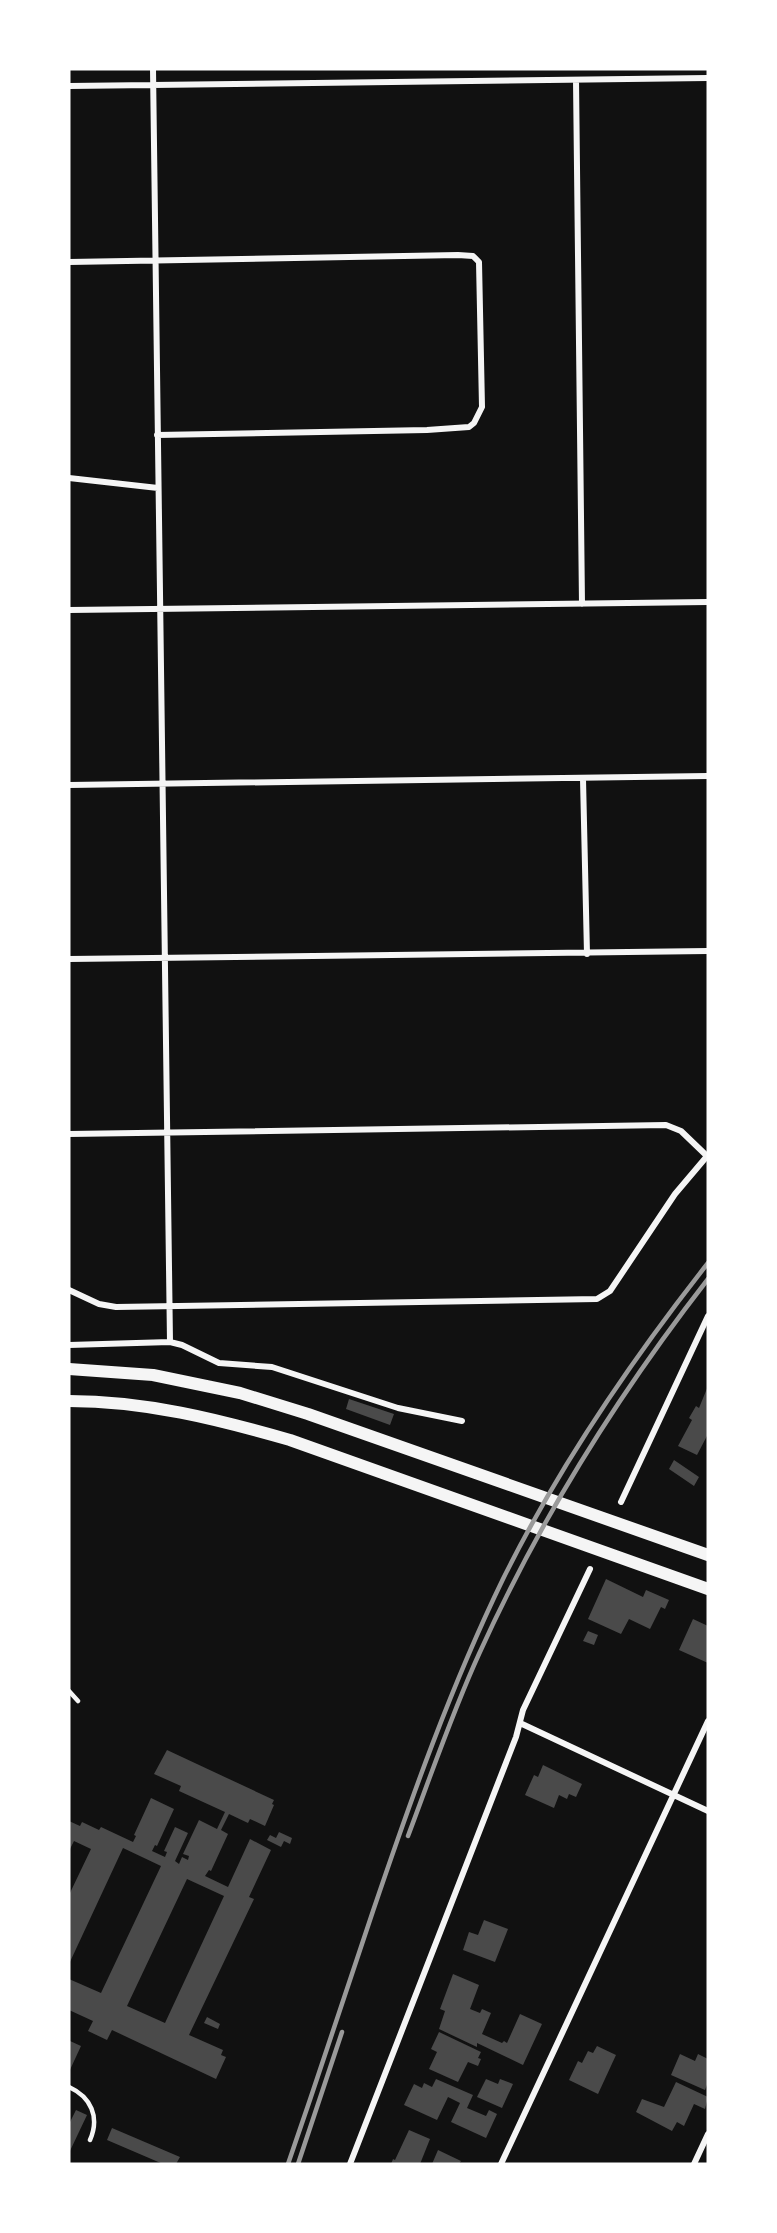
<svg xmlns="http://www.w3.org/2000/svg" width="777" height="2233" font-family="Inter,sans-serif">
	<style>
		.building { fill: #4a4a4a; fill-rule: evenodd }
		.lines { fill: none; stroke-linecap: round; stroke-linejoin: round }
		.service { stroke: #f5f5f5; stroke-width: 4.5 }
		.minor { stroke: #f5f5f5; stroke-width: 6 }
		.secondary { stroke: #f5f5f5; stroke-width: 12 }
		.rail { stroke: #9a9a9a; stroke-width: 4.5 }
	</style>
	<rect width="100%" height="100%" fill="#111"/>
	<path class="building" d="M708 1386V1434L697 1455 678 1446 692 1420 689 1418 696 1406 699 1408Z
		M349 1399 394 1414 390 1425 346 1409Z
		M674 1460 699 1477 694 1486 669 1469Z
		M606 1579 643 1597 646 1590 669 1600 665 1609 661 1607 650 1629 629 1619 621 1634 588 1619Z
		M693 1619 708 1626V1663L679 1650Z
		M588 1631 598 1635 594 1645 583 1641Z
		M167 1750 274 1800 272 1804 274 1805 265 1826 250 1819 248 1823 229 1814 221 1830 228 1834 211 1871 209 1870 205 1876 228 1887 250 1839 271 1850 249 1897 254 1899 189 2035 223 2050 221 2055 226 2057 216 2079 112 2030 107 2040 88 2031 93 2021 69 2010V1979L101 1993 161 1866 123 1848 69 1964V1895L91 1849 74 1841 69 1851V1821L80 1826 82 1822 99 1830 101 1827 133 1842 136 1836 134 1835 151 1798 174 1809 157 1846 155 1845 152 1851 165 1857 167 1852 164 1851 175 1827 188 1833 175 1861 179 1864 182 1857 188 1860 189 1856 183 1854 199 1820 217 1829 225 1812 179 1791 181 1786 154 1774ZM187 1879 224 1896 165 2023 127 2006Z
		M543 1765 582 1784 576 1797 569 1794 567 1799 559 1795 554 1808 525 1795 534 1775 538 1777Z
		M279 1832 292 1838 290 1844 284 1841 281 1847 267 1840 270 1835 276 1838Z
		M484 1920 508 1929 495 1962 463 1950 469 1932 478 1935Z
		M453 1974 479 1985 470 2009 480 2013 482 2009 491 2013 482 2034 502 2043 504 2041 507 2043 520 2014 542 2024 523 2065 477 2043V2047L439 2029 445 2011 440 2009Z
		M207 2017 220 2024 218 2029 204 2023Z
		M439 2032 481 2052 478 2058 481 2059 478 2066 468 2062 458 2082 429 2069 437 2052 431 2049Z
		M70 2041 81 2046 69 2072V2043Z
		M597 2046 616 2055 598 2094 569 2080 578 2061 582 2063 588 2051 593 2053Z
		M680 2054 695 2061 698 2054 708 2059V2082L705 2090 671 2075Z
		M436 2079 473 2095 467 2108 486 2116 489 2110 497 2114 486 2138 451 2122 460 2103 448 2097 437 2120 404 2105 414 2084 422 2088 424 2083 432 2087Z
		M486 2079 498 2084 500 2079 513 2084 502 2108 477 2097Z
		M676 2082 708 2097 705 2109 694 2104 684 2126 677 2122 672 2131 636 2112 642 2099 664 2107Z
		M76 2110 87 2115 69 2153V2124Z
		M112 2128 180 2157 176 2164H163L107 2140Z
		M409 2130 430 2139 420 2164H391L393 2159 395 2160Z
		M438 2150 461 2161 459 2164H432Z"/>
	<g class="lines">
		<path class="service" d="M69 1691 78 1701
			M69 2087C91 2097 100 2117 90 2140"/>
		<path class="minor" d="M153 69 170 1342 182 1345 219 1363 272 1367 398 1408 462 1421
			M576 80 582 604
			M69 86 708 78
			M69 262 458 255 473 256 479 262 482 407 474 423 469 427 427 430 157 435
			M69 478 158 488
			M69 610 708 602
			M583 779 587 954
			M69 785 708 776
			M69 959 708 951
			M69 1134 666 1125 681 1131 707 1156
			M69 1290 99 1304 116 1307 597 1299 610 1291 675 1194 708 1155
			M69 1345 170 1342
			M621 1502 708 1316
			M520 1723 708 1811
			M350 2164 516 1737 523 1710 590 1569
			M501 2164 708 1721
			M694 2164 708 2134"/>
		<path class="secondary" d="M69 1369 153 1375 240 1393 308 1414 708 1555
			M69 1401C145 1401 217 1419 290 1440L708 1589"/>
		<path class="rail" d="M408 1836C431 1775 452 1713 479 1654 540 1519 617 1396 708 1279
			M288 2164C317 2080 345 1996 373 1911 411 1799 451 1686 503 1579 559 1466 630 1362 708 1263
			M298 2164 342 2032"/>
	</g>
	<rect width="777" height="2233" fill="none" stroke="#ffffff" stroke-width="141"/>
</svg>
